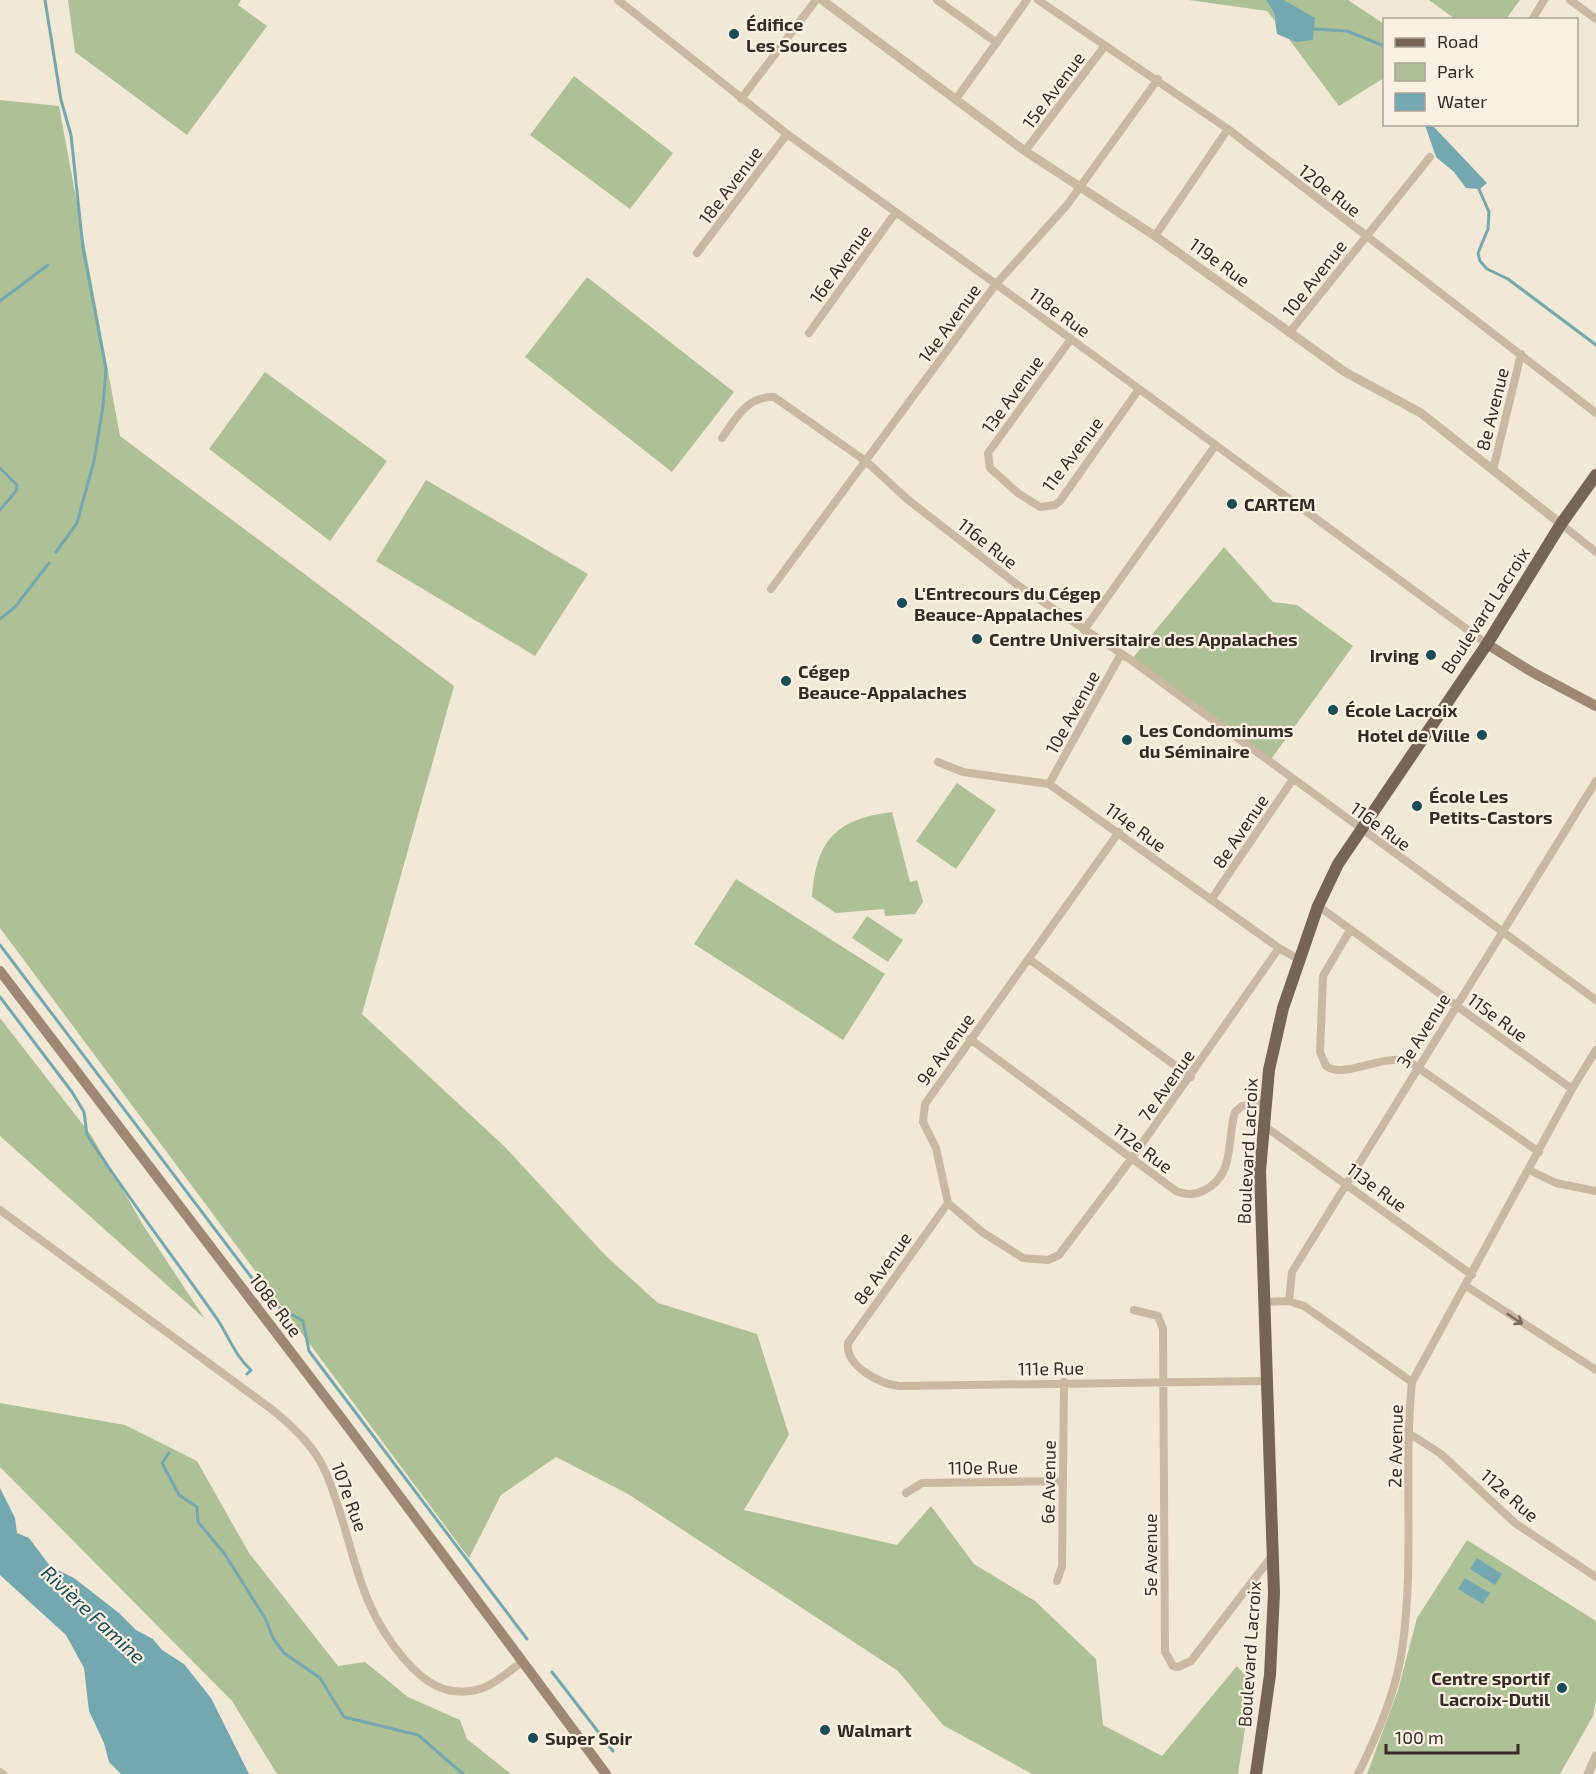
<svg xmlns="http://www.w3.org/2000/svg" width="1596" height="1774" font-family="'Exo 2',sans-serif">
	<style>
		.green { fill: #aec196 }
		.water { fill: #74a8b0 }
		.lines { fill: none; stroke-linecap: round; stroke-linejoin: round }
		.stream { stroke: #74a8b0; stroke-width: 3 }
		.minor { stroke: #cab8a2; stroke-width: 8 }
		.tertiary { stroke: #cab8a2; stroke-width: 9 }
		.secondary { stroke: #9e8773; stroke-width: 10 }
		.primary { stroke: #776455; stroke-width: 12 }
		.oneway { stroke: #786a5d }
		.poi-dot { fill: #184d57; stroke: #faf1e2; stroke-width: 2 }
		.labels { text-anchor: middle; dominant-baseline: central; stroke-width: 4.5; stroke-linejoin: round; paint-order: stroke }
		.poi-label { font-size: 18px; font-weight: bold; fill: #342b25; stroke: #faf1e2; text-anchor: start }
		.street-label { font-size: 18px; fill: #342b25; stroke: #faf1e2 }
		.water-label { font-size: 20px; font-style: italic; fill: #184d57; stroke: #faf1e2 }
	</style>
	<rect width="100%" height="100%" fill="#f2e8d6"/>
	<path class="green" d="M68 0H241L238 5 267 26 187 135 75 52Z
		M1189 0H1266L1274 13 1275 21 1267 11Z
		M1284 0H1348L1384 24V78L1339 106 1288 38Z
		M1429 0H1520L1506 19H1455Z
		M574 76 673 153 630 209 530 135Z
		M0 100 59 106 120 436 454 686 362 1014 505 1147 606 1256 658 1303 757 1334 789 1435 744 1510 897 1545 931 1506 974 1564 1035 1601 1096 1659 1103 1725 1162 1756 1237 1666 1252 1683 1238 1774H1032L943 1725 898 1671 628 1494 556 1457 501 1495 469 1558 0 928Z
		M587 277 734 392 672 472 525 357Z
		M265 372 387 461 330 541 209 449Z
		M426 480 588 574 535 656 376 561Z
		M1224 547 1273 602 1297 605 1353 646 1269 762 1131 660Z
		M957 783 996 810 956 869 916 841Z
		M892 812 910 882 917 880 923 902 915 914 885 916 884 909 836 913 812 897C816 841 835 819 892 812Z
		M736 879 885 974 843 1040 694 944Z
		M867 916 903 940 888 962 852 938Z
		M0 1018 91 1135 143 1225 205 1319 0 1136Z
		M0 1403 125 1425 197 1461 249 1553 338 1666 365 1662 408 1697 460 1720 467 1739 511 1774H277L232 1701 0 1467Z
		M1467 1540 1596 1621V1700L1593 1716 1560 1774H1367L1398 1690 1417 1618Z"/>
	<path class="water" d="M1266 0H1284L1315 18 1313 40 1296 42 1277 34 1274 13Z
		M1425 125 1434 127 1487 183 1480 189 1466 188 1454 172 1436 157Z
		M0 1488 15 1518 17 1533 29 1538 50 1566 74 1578 119 1613 136 1630 153 1639 162 1650 184 1664 211 1698 249 1774H121L109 1762 104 1743 89 1711 84 1668 66 1635 0 1575Z
		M1477 1558 1502 1574 1495 1585 1470 1569Z
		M1465 1578 1490 1593 1483 1604 1458 1589Z"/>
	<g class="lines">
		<path class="stream" d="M45 0 61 100 71 135 83 248 106 369 103 407 94 461 77 523 56 552
			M1314 29 1347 31 1384 46
			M1478 187 1489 212 1488 229 1478 253 1480 261 1487 269 1508 279 1596 345
			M0 301 48 265
			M0 468 17 485 16 491 0 510
			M0 619 15 607 49 563
			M0 945 270 1302 303 1321 309 1351 527 1639
			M0 997 72 1092 84 1112 87 1135C127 1197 173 1256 215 1316 228 1334 234 1355 251 1370L247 1374
			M169 1453 162 1463 179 1495 197 1507 198 1522 224 1553 265 1618 273 1638 284 1653 320 1678 344 1717 418 1735 463 1774
			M552 1672 613 1751"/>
		<path class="minor" d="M618 0 787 134 996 284 1487 644
			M937 0 997 43
			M1038 0 1228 129 1596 413
			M1570 0 1596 19
			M1532 20 1544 0
			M741 99 816 0
			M956 99 1027 0
			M1025 151 1104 47
			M1155 236 1228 129
			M697 253 787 134
			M809 333 896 212
			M1289 333 1430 157
			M1071 339 988 453 990 468 1018 493 1040 507 1055 505 1060 501 1139 389
			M722 438C736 418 747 396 774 397L867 462 907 499 1019 586 1131 660 1596 1000
			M1493 470 1521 354
			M1561 524 1596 552
			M771 589 996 284 1067 205 1158 79
			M1084 630 1215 446
			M938 762 963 772 1049 784 1279 948 1298 959
			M1049 784 1121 654
			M1119 832 925 1104 923 1122 936 1148 948 1203 982 1232 1023 1258 1048 1260 1059 1255 1132 1158 1279 948
			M1211 900 1293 779
			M1318 906 1572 1089
			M1350 930 1323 976 1320 1052 1326 1066C1345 1080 1384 1052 1410 1062L1539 1152
			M1029 959 1191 1077
			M970 1039 1176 1191C1187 1195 1193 1195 1203 1191 1236 1175 1226 1142 1235 1112L1242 1106 1264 1103
			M1263 1125 1472 1275
			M1529 1170 1556 1183 1596 1191
			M948 1203 848 1343C845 1366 880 1384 899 1386L1265 1381
			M0 1210 274 1411C295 1429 315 1447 326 1473 355 1542 353 1600 405 1660 424 1682 446 1697 476 1690 493 1686 508 1672 522 1662
			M1466 1286 1596 1370
			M1289 1301 1292 1272 1596 781
			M1263 1302 1289 1301 1304 1306 1412 1382
			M1134 1310 1158 1316 1163 1329 1165 1652 1173 1666 1178 1667 1191 1661 1272 1556
			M1407 1432 1441 1454 1515 1523 1596 1577
			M906 1493 922 1483 1063 1481
			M1057 1581 1062 1566 1064 1382
			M0 1772 3 1774
			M1358 1774C1377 1736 1396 1692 1402 1650 1415 1561 1403 1470 1412 1382L1572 1089 1596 1050"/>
		<path class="tertiary" d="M822 0 1025 151 1155 236 1345 372 1421 413 1561 524
			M1588 1774 1596 1756"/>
		<path class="secondary" d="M1487 644 1532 672 1596 706
			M0 971 345 1423 606 1774"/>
		<path class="primary" d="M1256 1774 1270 1675 1274 1593 1260 1171 1269 1070 1283 1008 1318 906 1338 864 1487 644 1561 524 1596 475"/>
	</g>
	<defs><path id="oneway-shaft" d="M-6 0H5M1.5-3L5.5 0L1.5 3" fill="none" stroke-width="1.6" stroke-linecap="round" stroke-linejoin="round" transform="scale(1.5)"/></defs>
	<use class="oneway" href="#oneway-shaft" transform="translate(1515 1319) rotate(33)"/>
	<g class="poi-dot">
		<circle cx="734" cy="34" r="6"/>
		<circle cx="1232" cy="504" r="6"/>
		<circle cx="902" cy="603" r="6"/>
		<circle cx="977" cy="639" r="6"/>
		<circle cx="1431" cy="655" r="6"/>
		<circle cx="786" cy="681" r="6"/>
		<circle cx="1333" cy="710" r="6"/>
		<circle cx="1482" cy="735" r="6"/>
		<circle cx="1127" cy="740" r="6"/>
		<circle cx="1417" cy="806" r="6"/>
		<circle cx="1562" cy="1688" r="6"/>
		<circle cx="825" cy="1730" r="6"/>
		<circle cx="533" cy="1738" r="6"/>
	</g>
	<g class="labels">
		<g class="poi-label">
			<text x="746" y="24">Édifice<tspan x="746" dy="21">Les Sources</tspan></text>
			<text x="1244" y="504">CARTEM</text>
			<text x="914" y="593">L'Entrecours du Cégep<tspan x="914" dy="21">Beauce-Appalaches</tspan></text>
			<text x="989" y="639">Centre Universitaire des Appalaches</text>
			<text x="1419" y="655" text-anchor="end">Irving</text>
			<text x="798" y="671">Cégep<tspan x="798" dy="21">Beauce-Appalaches</tspan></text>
			<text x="1345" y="710">École Lacroix</text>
			<text x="1139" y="730">Les Condominums<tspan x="1139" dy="21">du Séminaire</tspan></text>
			<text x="1470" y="735" text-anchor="end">Hotel de Ville</text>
			<text x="1429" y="796">École Les<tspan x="1429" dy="21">Petits-Castors</tspan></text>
			<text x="1550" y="1678" text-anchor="end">Centre sportif<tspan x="1550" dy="21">Lacroix-Dutil</tspan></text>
			<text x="837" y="1730">Walmart</text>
			<text x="545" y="1738">Super Soir</text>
		</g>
		<g class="street-label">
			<text transform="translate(1053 90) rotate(-53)">15e Avenue</text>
			<text transform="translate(730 185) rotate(-53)">18e Avenue</text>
			<text transform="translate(1330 190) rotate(38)">120e Rue</text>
			<text transform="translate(1220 262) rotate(36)">119e Rue</text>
			<text transform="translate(840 264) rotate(-54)">16e Avenue</text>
			<text transform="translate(1314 278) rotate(-52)">10e Avenue</text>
			<text transform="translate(1060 312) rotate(36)">118e Rue</text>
			<text transform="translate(949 323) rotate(-54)">14e Avenue</text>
			<text transform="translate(1012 394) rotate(-54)">13e Avenue</text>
			<text transform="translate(1492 409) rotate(-76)">8e Avenue</text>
			<text transform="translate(1072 454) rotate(-53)">11e Avenue</text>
			<text transform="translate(988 543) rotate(38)">116e Rue</text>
			<text transform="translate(1485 610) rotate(-57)">Boulevard Lacroix</text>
			<text transform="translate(1072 712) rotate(-61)">10e Avenue</text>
			<text transform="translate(1381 826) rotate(36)">116e Rue</text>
			<text transform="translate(1136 827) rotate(36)">114e Rue</text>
			<text transform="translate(1240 831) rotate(-56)">8e Avenue</text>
			<text transform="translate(1498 1017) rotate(36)">115e Rue</text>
			<text transform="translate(1423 1030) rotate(-58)">3e Avenue</text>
			<text transform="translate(945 1049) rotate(-54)">9e Avenue</text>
			<text transform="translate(1166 1085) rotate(-55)">7e Avenue</text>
			<text transform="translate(1143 1148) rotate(37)">112e Rue</text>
			<text transform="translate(1247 1151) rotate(-87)">Boulevard Lacroix</text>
			<text transform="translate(1377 1187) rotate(36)">113e Rue</text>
			<text transform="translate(882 1268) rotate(-54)">8e Avenue</text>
			<text transform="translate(276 1305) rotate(53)">108e Rue</text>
			<text transform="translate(1051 1368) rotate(-1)">111e Rue</text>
			<text transform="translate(1395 1446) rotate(-89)">2e Avenue</text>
			<text transform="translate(983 1467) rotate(-1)">110e Rue</text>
			<text transform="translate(1048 1482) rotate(-89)">6e Avenue</text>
			<text transform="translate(1510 1495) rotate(41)">112e Rue</text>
			<text transform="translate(350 1497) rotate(70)">107e Rue</text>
			<text transform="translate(1150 1555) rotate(-90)">5e Avenue</text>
			<text transform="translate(1249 1654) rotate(-86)">Boulevard Lacroix</text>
		</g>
		<g class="water-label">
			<text transform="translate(94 1614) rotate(43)">Rivière Famine</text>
		</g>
	</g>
	<rect x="1383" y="18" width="195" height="108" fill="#faf1e2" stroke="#aba296" stroke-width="1.5"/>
	<rect x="1395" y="38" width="30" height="9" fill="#776455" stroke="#aba296" stroke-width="1.5"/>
	<text x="1437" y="48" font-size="18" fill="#342b25">Road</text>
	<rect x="1395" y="63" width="30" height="18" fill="#aec196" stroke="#aba296" stroke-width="1.5"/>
	<text x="1437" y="78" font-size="18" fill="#342b25">Park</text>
	<rect x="1395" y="93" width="30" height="18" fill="#74a8b0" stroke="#aba296" stroke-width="1.5"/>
	<text x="1437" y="108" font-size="18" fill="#342b25">Water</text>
	<path d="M1386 1744v9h132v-9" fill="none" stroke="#342b25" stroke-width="3"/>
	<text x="1395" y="1744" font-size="18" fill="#342b25" stroke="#faf1e2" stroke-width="4.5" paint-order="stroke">100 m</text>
</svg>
